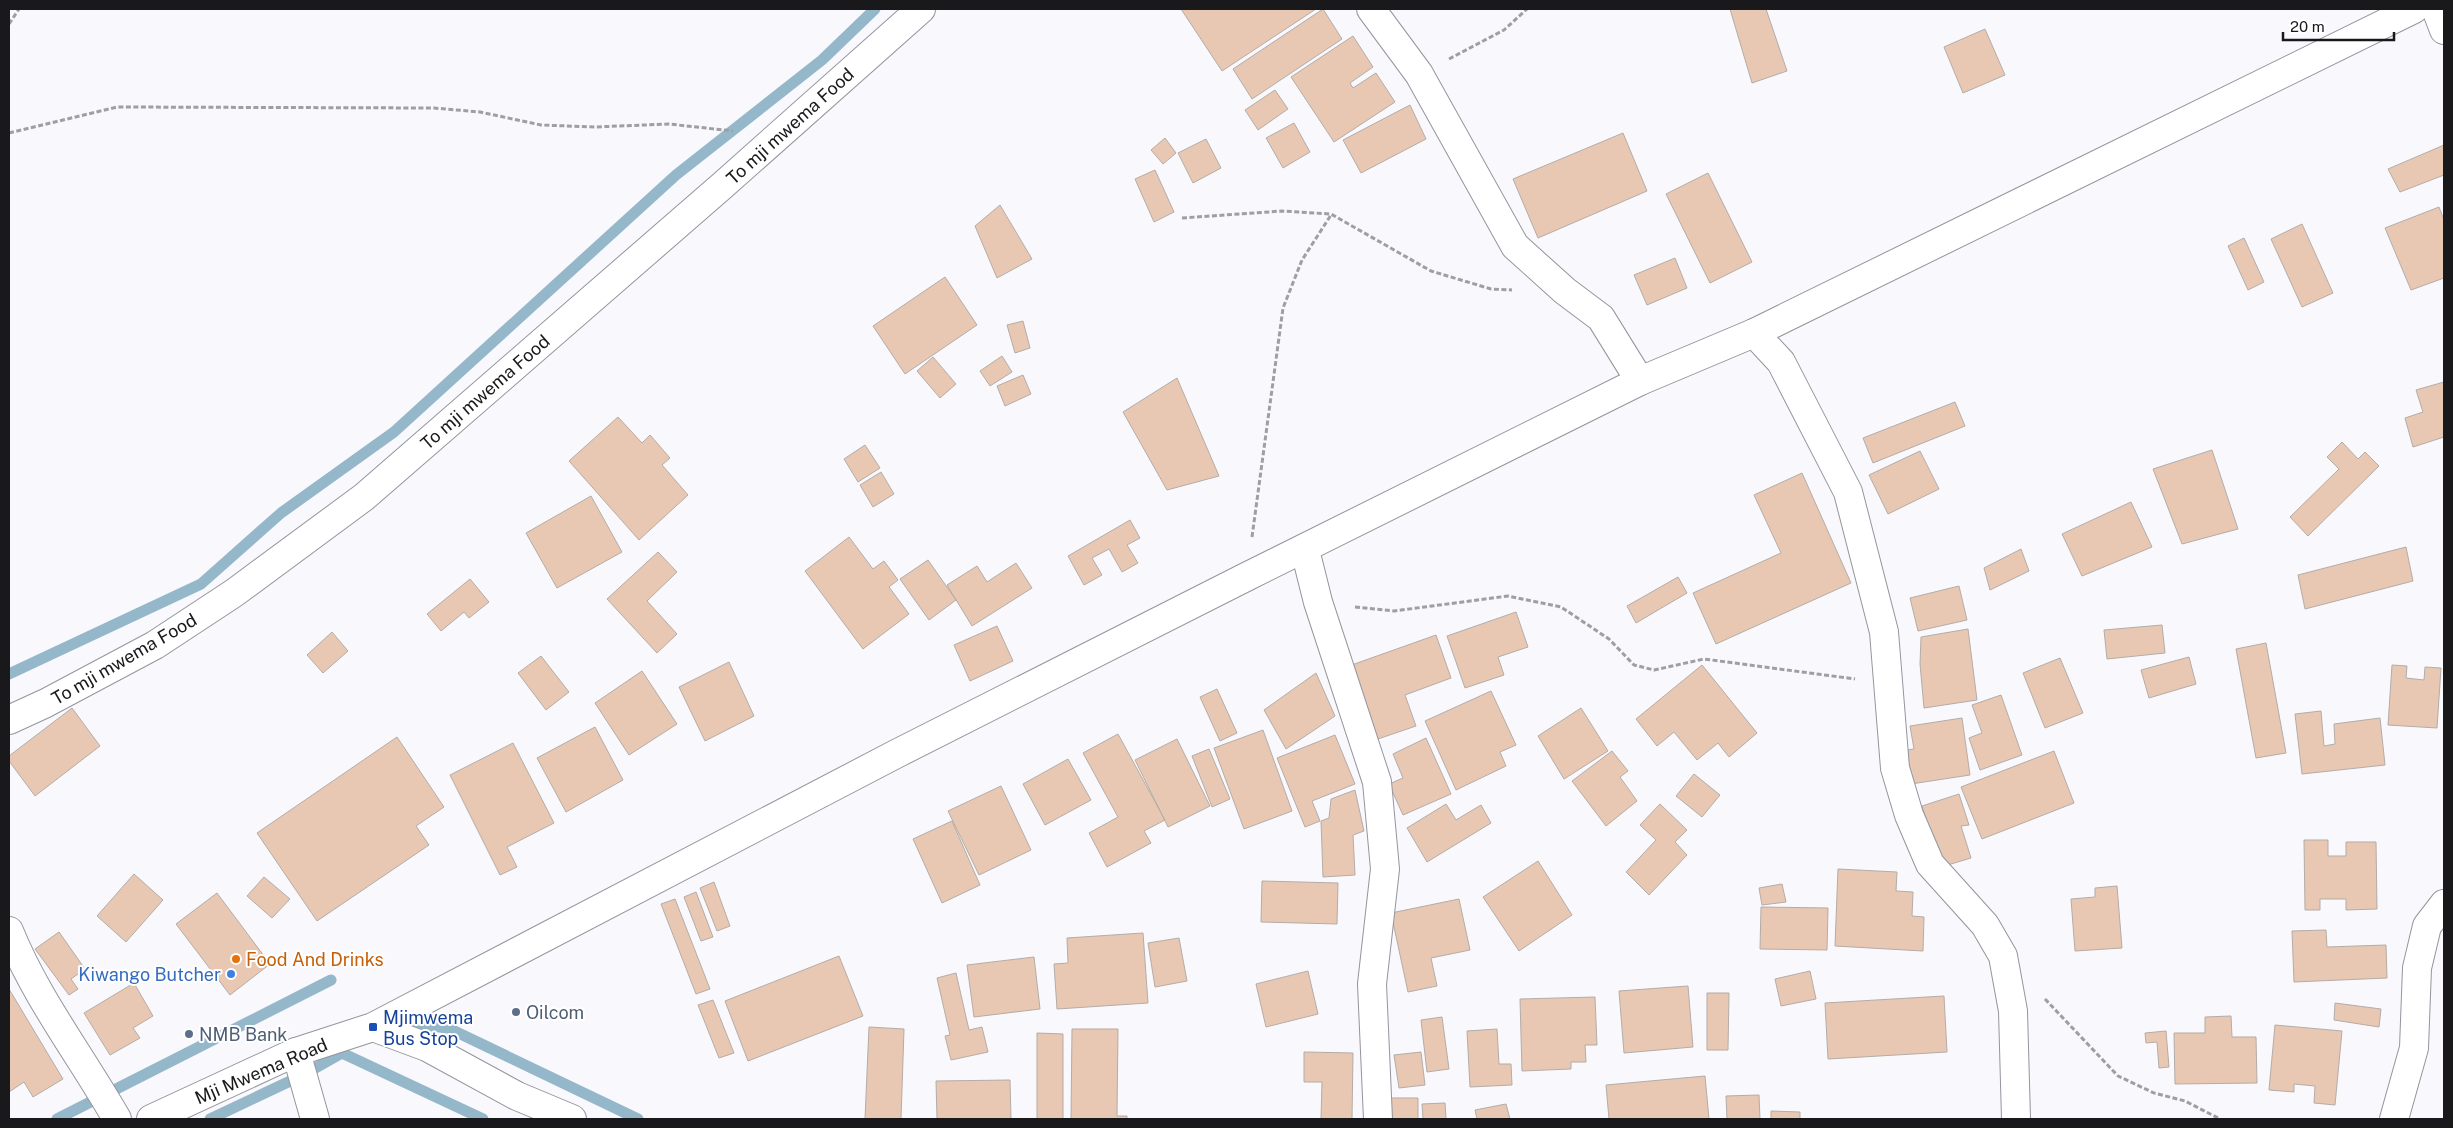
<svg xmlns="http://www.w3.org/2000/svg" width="2453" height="1128" font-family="'Public Sans',sans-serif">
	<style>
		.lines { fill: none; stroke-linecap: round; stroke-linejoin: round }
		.stream { stroke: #95b7ca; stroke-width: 11 }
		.building { fill: #e8c8b3; stroke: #b4aca7 }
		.street-casing { stroke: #94959d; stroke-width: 30 }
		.secondary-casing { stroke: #94959d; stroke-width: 30 }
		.path { stroke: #9f9fa3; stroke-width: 3; stroke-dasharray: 5 2.5; stroke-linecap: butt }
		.street { stroke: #fff; stroke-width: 28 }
		.secondary { stroke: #fff; stroke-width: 28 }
		.food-dot { fill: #e8710a; stroke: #fff; stroke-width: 2 }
		.shop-dot { fill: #3f7fe0; stroke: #fff; stroke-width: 2 }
		.service-dot { fill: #5c6f8a; stroke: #fff; stroke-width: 2 }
		.transit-dot { fill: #1a4fb4; stroke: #fff; stroke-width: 2 }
		.labels { text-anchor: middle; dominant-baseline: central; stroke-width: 4; stroke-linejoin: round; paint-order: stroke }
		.street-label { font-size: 18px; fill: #19191c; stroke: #fff }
		.food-label { font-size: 18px; fill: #c56008; stroke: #fff; text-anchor: start }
		.shop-label { font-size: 18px; fill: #366cbe; stroke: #fff; text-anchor: end }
		.service-label { font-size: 18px; fill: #4e5e75; stroke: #fff; text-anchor: start }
		.transit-label { font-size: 18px; fill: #164399; stroke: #fff; text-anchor: start }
	</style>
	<rect width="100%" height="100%" fill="#f8f8fd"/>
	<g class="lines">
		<path class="stream" d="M9 674 201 584 281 513 394 432 676 175 822 60 875 9
			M405 1023 448 1028 638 1119
			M57 1119 331 980
			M210 1119 303 1075 342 1053 483 1119"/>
	</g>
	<path class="building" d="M1181 9H1316L1222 71Z
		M1323 9 1342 39 1252 99 1233 69Z
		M1730 9H1766L1787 71 1752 83Z
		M1985 29 2005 75 1963 93 1944 47Z
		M1353 36 1373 67 1350 83 1353 88 1376 73 1395 102 1334 142 1291 77Z
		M1275 90 1288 109 1258 130 1245 110Z
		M1410 105 1426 139 1361 173 1343 140Z
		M1294 123 1310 152 1283 168 1266 138Z
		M1623 133 1647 191 1538 238 1513 179Z
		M1165 138 1176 153 1163 164 1151 150Z
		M1206 139 1221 168 1193 183 1178 153Z
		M2444 145V175L2400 192 2388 169Z
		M1155 170 1174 212 1154 222 1135 179Z
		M1708 173 1752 262 1710 283 1666 194Z
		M1000 205 1032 259 997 278 975 226Z
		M2439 207 2444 220V278L2411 290 2385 228Z
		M2302 224 2333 293 2302 307 2271 239Z
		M2244 238 2264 282 2248 290 2228 246Z
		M1675 258 1687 288 1647 305 1634 275Z
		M945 277 977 325 905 374 873 326Z
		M1023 321 1030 348 1015 353 1007 325Z
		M1002 356 1012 372 990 386 980 371Z
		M933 357 956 384 940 398 917 371Z
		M1023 375 1031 394 1005 406 997 386Z
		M1177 378 1219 476 1167 490 1123 412Z
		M2444 382V437L2413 447 2405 418 2423 412 2416 390Z
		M1955 402 1965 426 1873 463 1863 438Z
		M618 417 642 443 650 435 670 458 662 465 688 495 639 540 569 461Z
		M2342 442 2358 459 2365 452 2379 466 2308 536 2290 517 2339 469 2327 457Z
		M865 445 880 468 858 482 844 459Z
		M2212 450 2238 529 2182 544 2153 469Z
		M1920 451 1939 489 1888 514 1869 475Z
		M881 472 894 494 873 507 860 485Z
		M1802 473 1851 583 1716 644 1693 593 1781 553 1754 495Z
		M591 496 622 552 557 588 526 533Z
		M2131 502 2152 547 2082 576 2062 534Z
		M1130 520 1140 538 1127 545 1138 563 1122 572 1109 549 1092 558 1102 575 1084 585 1068 556Z
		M849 537 873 569 884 561 898 580 889 587 909 614 863 649 805 571Z
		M2406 547 2413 581 2305 609 2298 575Z
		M2021 549 2029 571 1990 590 1984 568Z
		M658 552 677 572 647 601 677 634 657 653 607 599Z
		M928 560 956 600 929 620 900 579Z
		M1016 563 1032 588 972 626 947 585 977 566 987 582Z
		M1678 577 1687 593 1636 623 1627 606Z
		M470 579 489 602 469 618 464 612 441 631 427 614Z
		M1959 586 1967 620 1918 631 1910 598Z
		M1516 612 1528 647 1498 657 1504 675 1465 688 1447 636Z
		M2162 625 2165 653 2107 659 2104 630Z
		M997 626 1013 661 970 681 954 645Z
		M1968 629 1977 700 1924 708 1920 664 1921 637Z
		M332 632 348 651 323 673 307 655Z
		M1436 635 1451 678 1405 695 1416 726 1372 741 1346 667Z
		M2266 643 2286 753 2256 758 2236 649Z
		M541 656 569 692 546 710 518 673Z
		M2189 657 2196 684 2149 698 2141 670Z
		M2060 658 2083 713 2045 728 2023 673Z
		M729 662 754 716 705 741 679 687Z
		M1702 665 1757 733 1729 757 1718 743 1697 760 1674 732 1657 746 1636 719Z
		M2392 665 2407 666 2406 678 2424 680 2425 667 2441 668 2437 728 2388 725Z
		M642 671 677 724 629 755 595 703Z
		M1316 673 1335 716 1286 749 1264 710Z
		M1217 689 1237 733 1220 741 1200 697Z
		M1491 691 1516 745 1500 752 1506 766 1456 790 1425 721Z
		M2001 695 2022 755 1980 770 1969 738 1982 733 1972 705Z
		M72 708 100 746 35 796 9 761V756Z
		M1581 708 1608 751 1564 779 1538 736Z
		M2321 711 2324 746 2335 744 2334 724 2380 718 2385 765 2302 774 2295 714Z
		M1962 718 1970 775 1911 784 1906 750 1914 749 1910 726Z
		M595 727 623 780 566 812 537 758Z
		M1263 730 1292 811 1244 829 1214 748Z
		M1118 734 1165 820 1144 831 1151 843 1107 867 1089 833 1118 817 1083 753Z
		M1335 735 1355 784 1312 801 1320 821 1305 827 1277 758Z
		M397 737 444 807 416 826 429 845 317 921 257 833Z
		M1426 738 1451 794 1403 815 1389 784 1403 778 1393 754Z
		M1177 739 1210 806 1168 827 1135 760Z
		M513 743 554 823 507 847 517 867 500 875 450 775Z
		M1209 749 1230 799 1212 807 1192 756Z
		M1612 751 1628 771 1620 777 1637 801 1606 826 1572 781Z
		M2054 751 2074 803 1982 839 1961 787Z
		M1068 759 1091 800 1045 825 1023 784Z
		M1694 774 1720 795 1702 817 1676 796Z
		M1001 786 1031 850 979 875 948 811Z
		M1355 790 1364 831 1353 835 1355 875 1323 877 1321 821 1329 818 1331 799Z
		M1959 794 1969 825 1961 826 1971 858 1941 867 1922 806Z
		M1446 804 1456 820 1481 805 1491 823 1427 862 1407 828Z
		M1660 804 1687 830 1675 842 1687 855 1649 895 1626 872 1656 840 1640 825Z
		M952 821 980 885 942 903 913 839Z
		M2304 840H2328V856H2346V842H2376L2377 909 2346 910V899H2320V910H2305Z
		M1538 861 1572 915 1519 951 1483 897Z
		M1838 869 1897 872 1896 891 1913 892 1912 916 1924 917 1923 951 1835 946Z
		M134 874 163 900 126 942 97 916Z
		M264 877 290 899 272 918 247 896Z
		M1262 881 1338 883 1337 924 1261 922Z
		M714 882 730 926 717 931 700 888Z
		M1782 884 1786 902 1762 905 1759 888Z
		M2117 886 2122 948 2075 951 2071 899 2095 897V888Z
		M696 892 713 937 701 941 684 897Z
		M217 893 270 964 230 995 176 924Z
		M675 899 710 989 696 994 661 904Z
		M1459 899 1470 950 1431 958 1437 986 1408 992 1391 913Z
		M1761 907 1828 908 1827 950 1760 949Z
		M2326 930 2327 947 2386 945 2387 978 2294 982 2292 931Z
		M59 932 85 969 71 979 78 989 69 995 35 949Z
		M1143 933 1148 1003 1057 1009 1054 964 1068 963 1067 938Z
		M1179 938 1187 981 1155 987 1148 943Z
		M839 956 863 1016 748 1061 725 1001Z
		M1034 957 1040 1009 974 1017 967 965Z
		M1308 971 1318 1014 1266 1027 1256 984Z
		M1810 971 1816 999 1781 1006 1775 979Z
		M956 973 969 1030 982 1027 988 1052 951 1060 945 1036 950 1035 937 978Z
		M134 983 153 1016 133 1028 140 1038 110 1055 84 1013Z
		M1688 986 1693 1047 1624 1053 1619 991Z
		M9 989 63 1079 33 1097 24 1082 9 1092Z
		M1707 993H1729L1728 1050H1707Z
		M1944 996 1947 1052 1828 1059 1825 1003Z
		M1595 997 1597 1045H1585L1586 1062H1571V1069L1522 1071 1520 999Z
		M713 1000 734 1053 719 1058 698 1005Z
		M2335 1003 2381 1009 2379 1027 2334 1020Z
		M2231 1016 2232 1037H2256L2257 1083 2175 1084 2174 1033H2205V1017Z
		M1442 1017 1449 1069 1427 1072 1421 1020Z
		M2275 1025 2342 1031 2335 1105 2314 1103 2315 1086 2294 1084V1092L2269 1090Z
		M869 1027 904 1029 901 1119H865Z
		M1072 1029H1118L1117 1116H1127V1119H1071Z
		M1497 1029 1499 1064H1511L1512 1085 1470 1087 1467 1031Z
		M2166 1031 2169 1067 2159 1068 2157 1042 2146 1043 2145 1033Z
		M1037 1033 1063 1034V1119H1037Z
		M1304 1052 1353 1053 1352 1119H1321L1322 1082H1304Z
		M1421 1052 1425 1085 1399 1088 1394 1055Z
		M1705 1076 1709 1119H1609L1606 1085Z
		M1010 1080 1011 1119H937L936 1081Z
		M1759 1095 1760 1119H1727L1726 1096Z
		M1388 1098H1418V1119H1388Z
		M1445 1103 1446 1119H1423L1422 1104Z
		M1506 1104 1510 1119H1477L1475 1110Z
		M1771 1111 1800 1112V1119H1771Z"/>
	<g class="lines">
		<g class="street-casing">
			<path id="street" d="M1371 9 1419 74 1515 246 1565 291 1601 318 1640 381
				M2436 9 2444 30
				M1754 333 1781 362 1848 492 1884 632 1895 768 1909 815 1930 864 1985 925 2003 956 2013 1011 2016 1119
				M1305 550 1318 602 1377 782 1385 869 1372 984 1378 1119
				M9 720 46 703 155 645 234 593 364 497 723 185 921 9
				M9 931C36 998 81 1056 117 1119
				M296 1052 315 1119
				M2394 1119 2414 1048 2417 968 2427 926 2444 904"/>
		</g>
		<g class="secondary-casing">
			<path id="secondary" d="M373 1027 427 1047 517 1096 572 1119
				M151 1119 296 1052 373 1027 896 754 1246 577 1640 381 1754 333 2414 9"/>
		</g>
		<path class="path" d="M9 24 19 9
			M1449 59 1504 30 1527 9
			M9 133 117 107 434 108 480 112 541 125 595 127 669 124 733 131
			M1182 218 1282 211 1331 214 1431 271 1491 289 1512 290
			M1252 537 1283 308 1302 260 1331 215
			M1355 607 1394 611 1508 596 1561 607 1609 639 1634 665 1654 670 1704 659 1855 679
			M2045 999 2118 1076 2154 1093 2185 1101 2220 1119"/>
		<use href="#street" class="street"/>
		<use href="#secondary" class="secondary"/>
	</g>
	<circle class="food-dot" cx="236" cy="959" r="5"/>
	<circle class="shop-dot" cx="231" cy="974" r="5"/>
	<g class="service-dot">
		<circle cx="516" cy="1012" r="5"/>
		<circle cx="189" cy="1034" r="5"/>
	</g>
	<rect class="transit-dot" x="368" y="1022" width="10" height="10" rx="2.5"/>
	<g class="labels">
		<g class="street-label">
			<text transform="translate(790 126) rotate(-42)">To mji mwema Food</text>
			<text transform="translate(485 392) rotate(-41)">To mji mwema Food</text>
			<text transform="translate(124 659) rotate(-30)">To mji mwema Food</text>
			<text transform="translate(261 1071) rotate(-23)">Mji Mwema Road</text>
		</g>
		<g class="food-label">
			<text x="246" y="959">Food And Drinks</text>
		</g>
		<g class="shop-label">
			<text x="221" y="974">Kiwango Butcher</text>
		</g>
		<g class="service-label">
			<text x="526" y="1012">Oilcom</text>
			<text x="199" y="1034">NMB Bank</text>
		</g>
		<g class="transit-label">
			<text x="383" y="1017">Mjimwema<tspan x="383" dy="21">Bus Stop</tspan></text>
		</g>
	</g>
	<rect width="2453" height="1128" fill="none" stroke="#19191c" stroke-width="20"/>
	<path d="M2283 32v8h111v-8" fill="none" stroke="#19191c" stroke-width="2.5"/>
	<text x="2290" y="32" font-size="15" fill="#19191c" stroke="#ffffff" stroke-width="4" paint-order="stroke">20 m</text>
</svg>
